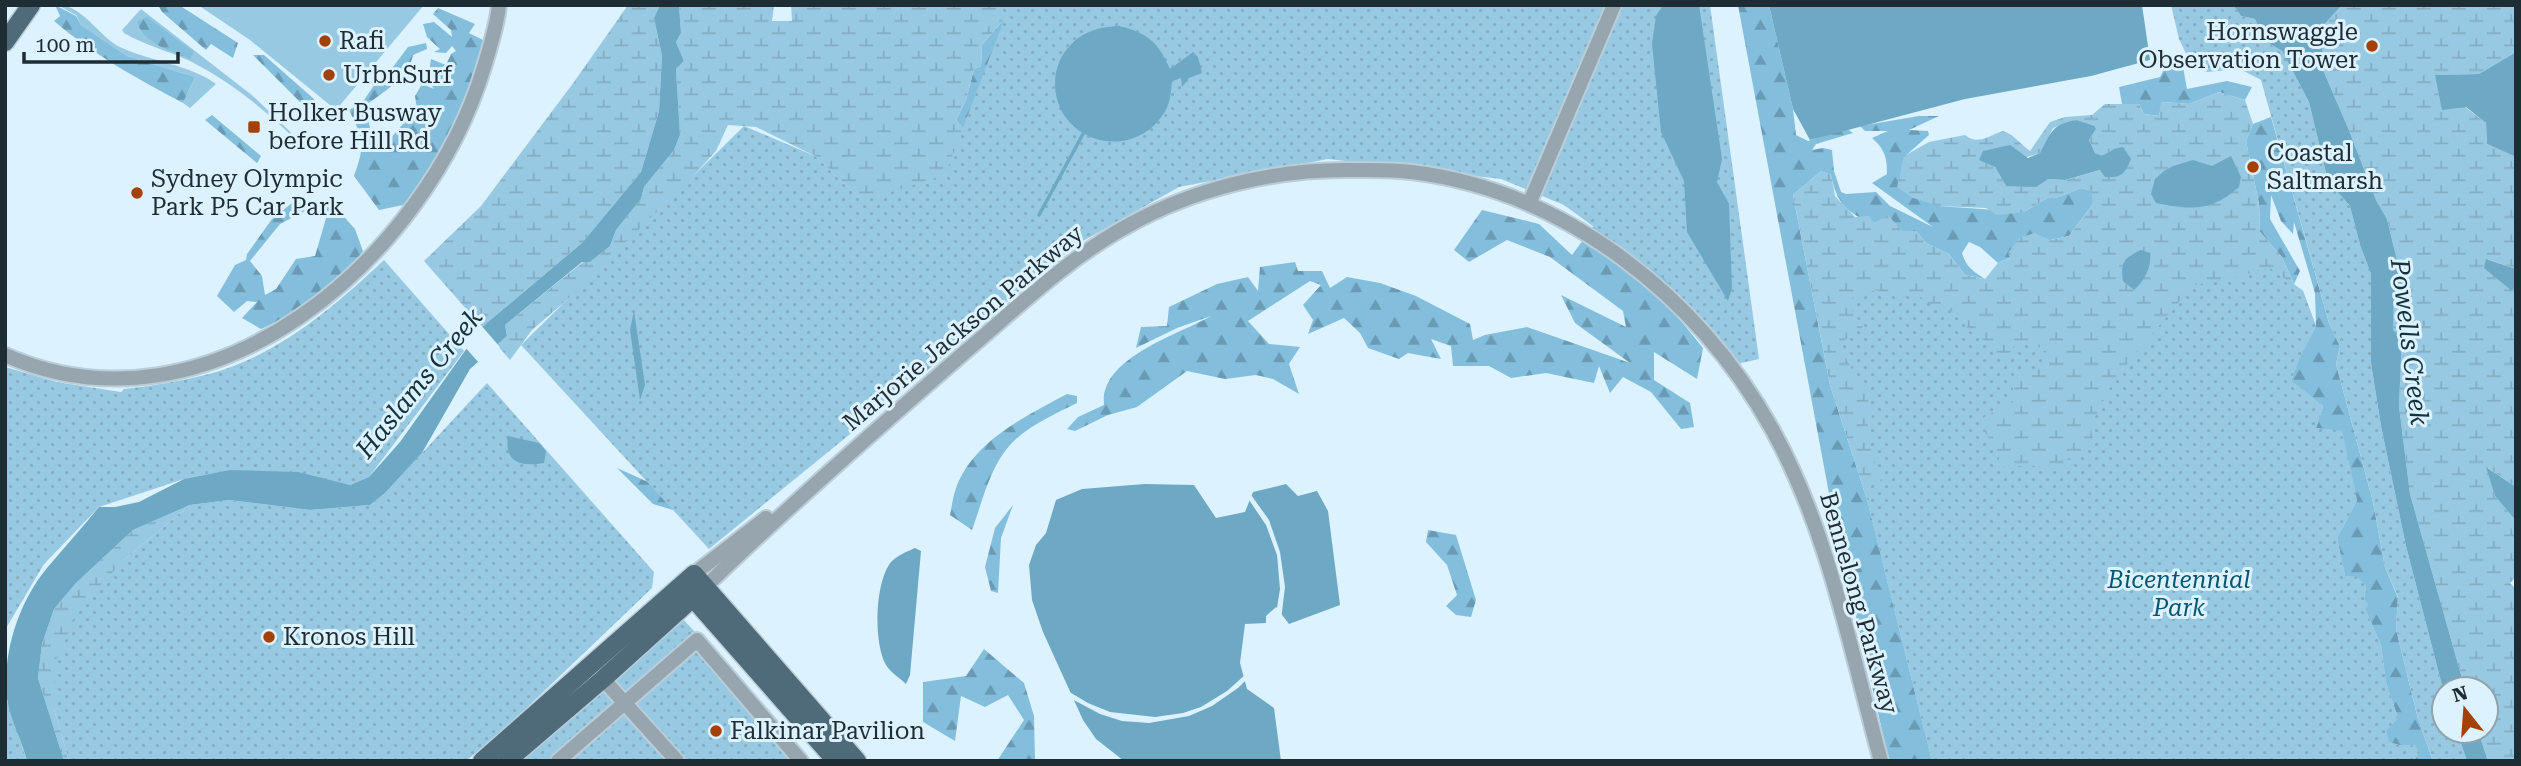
<svg xmlns="http://www.w3.org/2000/svg" width="2521" height="766" font-family="'Roboto Serif',serif">
	<style>
		.grass { fill: #98c9e2 }
		.forest { fill: url(#forest-firs) }
		.wetland { fill: url(#wetland-marsh); fill-rule: evenodd }
		.park { fill: url(#park-dots) }
		.water { fill: #6da8c5 }
		.pier { fill: #dcf2fe }
		.lines { fill: none; stroke-linecap: round; stroke-linejoin: round }
		.stream { stroke: #6da8c5; stroke-width: 3.5 }
		.minor-casing { stroke: #baceda; stroke-width: 18 }
		.major-casing { stroke: #baceda; stroke-width: 21 }
		.minor { stroke: #97a6ae; stroke-width: 14 }
		.major { stroke: #4f6b79; stroke-width: 18 }
		.poi-dot { fill: #a44107; stroke: #dcf2fe; stroke-width: 2.5 }
		.labels { text-anchor: middle; dominant-baseline: central; stroke-width: 6; stroke-linejoin: round; paint-order: stroke }
		.poi-label { font-size: 24px; fill: #1e2c34; stroke: #dcf2fe; text-anchor: start }
		.street-label { font-size: 24px; fill: #1e2c34; stroke: #dcf2fe }
		.park-label { font-size: 24px; font-style: italic; fill: #055674; stroke: #dcf2fe }
		.water-label { font-size: 26px; font-style: italic; fill: #14313e; stroke: #dcf2fe }
	</style>
	<defs>
		<pattern id="forest-firs" width="22" height="20" patternUnits="userSpaceOnUse" patternTransform="scale(1.75)"><rect width="22" height="20" fill="#83bfdd"/><path d="M5 1l3.5 6h-7zM16 11l3.5 6h-7z" fill="#6b9bb4"/></pattern>
		<pattern id="wetland-marsh" width="20" height="14" patternUnits="userSpaceOnUse" patternTransform="scale(1.75)"><rect width="20" height="14" fill="#98c9e2"/><path d="M1 5h8M5 5V1M11 12h8M15 12V8" fill="none" stroke="#83adc2"/></pattern>
		<pattern id="park-dots" width="8" height="8" patternUnits="userSpaceOnUse" patternTransform="scale(1.75)"><rect width="8" height="8" fill="#98c9e2"/><path d="M2 2h.1M6 6h.1" fill="none" stroke="#83adc2" stroke-width="1.8" stroke-linecap="round"/></pattern>
	</defs>
	<rect width="100%" height="100%" fill="#dcf2fe"/>
	<path class="grass" d="M58 5C83 5 99 37 120 47 149 61 191 65 216 84L190 108 183 103 195 77 127 56 81 25 76 15Z
		M198 5H424L336 110 250 40Z
		M141 9 253 96 305 146 303 147C269 113 233 83 190 61 169 51 144 45 124 33L122 30Z"/>
	<path class="forest" d="M55 5 76 16 81 25 127 56 195 77 183 103C138 79 92 54 54 21L60 16Z
		M158 5H179L238 43 233 58 211 44 206 50 162 12Z
		M1016 5 965 131 956 120 966 100 974 69 981 66 982 45Z
		M1738 5H1769L1793 109 1796 135 1808 141 1846 128 1853 133 1816 144 1812 150 1823 148 1832 150 1834 171 1841 192 1846 194 1876 192 1890 206 1933 227 1872 183 1887 174C1887 157 1885 150 1872 138L1888 131H1865L1860 126 1919 116H1939L1909 130 1928 131 1929 135 1904 157 1939 206 2024 212 2047 198H2056L2081 188 2093 191 2092 205 2069 236 2050 240 1998 263 1980 247 1969 242 1962 253C1966 267 1973 271 1985 279L1965 275 1949 254 1926 243 1917 232 1902 231 1888 216 1874 223C1848 215 1836 202 1831 175L1821 171 1793 195 1830 385 1868 503 1932 761H1889L1833 515Z
		M438 8 475 24 469 33 487 42 458 121 413 203 379 210 354 176C365 145 364 140 349 110L362 103 377 81 384 79 408 47 426 43 427 49 413 55C409 77 382 93 365 106L372 137 383 147 410 116H418L415 96 422 84 434 89 428 80 431 59 446 65 451 54 456 51 452 46 446 53 434 52 440 49 427 37 423 24 434 22 452 37 451 30 433 14Z
		M147 17 194 52 190 59C170 50 144 44 137 22Z
		M253 55H264L314 99 309 108 305 107Z
		M2165 67H2183L2187 89 2227 81 2252 87 2245 100 2219 92 2189 104 2162 102 2159 116 2144 114 2139 104H2122L2119 87 2160 77Z
		M212 115 261 156 257 163 205 120Z
		M2271 117 2329 323 2340 346 2336 364 2373 502 2385 567 2398 598 2396 629 2418 719 2433 761H2414L2415 745 2402 746 2389 742 2385 731 2398 718 2386 683 2381 645 2365 609 2364 599 2366 585 2345 576 2337 538 2357 500 2316 428 2323 406 2291 381 2299 358 2316 326 2315 293 2294 222 2293 234 2281 221 2271 195 2270 219 2300 271 2294 284 2282 257 2260 232 2259 204 2246 141 2253 124Z
		M330 201 355 229 363 251 351 271 287 317 261 329 242 318 257 302 247 301 234 312 217 296 235 265 246 260 247 254 272 219 292 203H303L305 211 280 224 250 261 262 276 265 295 276 289 296 259 315 256 327 215 317 211 314 204Z
		M1482 210 1539 224 1572 255 1595 224 1708 301 1677 316 1703 348 1697 379 1654 352V380L1690 403 1694 427 1681 429 1651 392 1623 377 1610 393 1599 366 1594 383 1546 373 1511 378 1489 366H1453L1451 346 1431 339 1441 359 1408 353 1399 359 1368 348 1360 333 1344 318 1308 334 1313 320 1303 305 1321 285 1310 281 1248 321 1269 344 1300 347 1289 364 1299 394 1273 379 1256 375 1225 379 1187 371 1137 407 1108 415 1075 431 1067 429 1078 417 1104 405C1099 358 1178 335 1211 316L1177 328 1136 348 1141 327 1167 326 1169 307 1217 284 1248 277 1258 291 1260 267 1295 262 1298 271H1322L1330 288 1347 277 1380 283 1416 296 1470 324 1473 340 1485 335 1527 327 1630 363 1575 323 1561 295 1626 327 1623 311 1550 257 1507 240 1469 262 1454 250Z
		M1067 394 1077 396V403C1057 413 1032 424 1015 440 991 462 983 500 972 530L950 515C952 506 953 496 956 488 973 441 1026 416 1067 394Z
		M617 468 657 486 687 494 673 510 653 504Z
		M1013 505 1001 538 998 593 991 591 985 567 995 528Z
		M1428 530 1456 535 1476 600 1471 617 1456 615 1446 606 1457 595 1447 565 1426 542Z
		M984 649 1024 683 1034 716 1035 761H997L1024 720 1008 695 985 707 961 696 955 741 923 722V682L966 676Z"/>
	<path class="wetland" d="M628 5H660L654 18 662 56 659 111 641 172 582 243 482 327 424 261 481 206 574 82Z
		M679 5H774L772 21H792L791 5H1016L982 45 981 66 974 69 966 100 956 120 965 131 945 175 871 209 815 156 756 127 728 125 716 151 657 216 582 287 532 330 510 360 497 345 507 336 505 325 583 262H590L610 246 616 230 641 199 644 187 674 150 680 135 676 69 684 61 676 42 681 33Z
		M2342 5H2516V52L2479 74 2436 75 2465 107 2486 123 2487 144 2516 157V269L2487 259 2512 291 2516 286V487L2488 468 2495 496 2516 521V577L2510 583 2516 589V761H2488L2478 731H2486V689H2465L2410 494 2399 406 2402 338 2393 330 2394 297 2413 293 2402 281 2387 219 2376 200 2348 128 2323 70 2322 27Z
		M2219 92 2245 100 2253 124 2246 141 2259 204 2260 232 2282 257 2294 284 2303 291 2316 326 2299 358 2291 381 2323 406 2316 428 2342 431 2357 500 2337 538 2345 576H2355L2366 585 2364 599 2369 605 2365 609 2381 645 2386 683 2398 718 2386 731 2389 742 2402 746 2415 745 2419 753 2414 761H1932L1868 503 1830 385 1793 195 1821 171 1831 175 1835 196 1855 217 1869 216 1874 223 1888 215 1902 231H1917L1926 243 1949 254 1965 275 1985 279 1998 263 2010 258 2008 253 2019 238 2035 233 2050 240 2069 236 2092 205V191L2081 188 2056 198H2047L2024 212 1997 215 1986 208 1939 206 1913 198 1897 187 1904 156 1929 142 1965 135C1979 146 1989 135 2003 131 2015 135 2020 144 2030 151L2050 122 2065 117 2092 115 2105 104H2139L2144 114 2159 116 2161 102 2189 104ZM2077 120 2095 126 2096 129 2089 140 2095 153 2102 157 2114 149 2101 170 2065 180 2048 179 2006 186 1995 167 2040 153 2053 128Z
		M190 505 124 560 54 709 69 761H64L38 678 42 644 54 609 76 583 133 530Z"/>
	<path class="park" d="M999 5H1710L1759 359 1737 364 1665 279 1564 205 1501 179 1328 159 1179 187 1083 241 1039 274 914 382 709 549 521 345 744 126 815 156 863 201 945 175 1004 20Z
		M2171 5H2233L2241 16 2255 19 2265 41 2282 51 2309 102 2328 181 2350 206 2360 245 2371 274V363L2381 426 2406 546 2444 693V731H2457L2467 761H2433L2418 719 2396 629 2398 597 2385 567 2373 502 2336 364 2340 346 2329 323 2261 80 2240 69 2207 72 2191 64 2179 39Z
		M384 260 464 351 369 477 350 485 229 470 184 479 99 507 44 564 5 630V367L57 382 121 392 124 389C152 386 181 381 209 374 277 356 334 307 384 260Z
		M2268 267 2303 291 2316 326 2299 358 2291 381 2323 406 2316 428 2342 431 2357 500 2337 538 2345 576H2355L2366 585 2364 599 2369 605 2365 609 2381 645 2386 683 2398 718 2386 731 2389 742 2402 746 2415 745 2419 753 2414 761H1932L1868 503 1872 481H1887L1879 476 1866 430 1872 416 1868 400 1872 394 1863 389 1842 351 1845 340 1863 327 1848 304 1853 297 1876 290 1886 296 1916 294 1939 310 1948 309 1966 320 1967 329 1994 347V355L2008 356 2015 344H2035L2043 350 2045 360 2035 372H2020L2013 383V402L1984 417 1985 432 1998 452 2000 468 2030 465 2064 473 2065 461 2094 443 2090 427 2114 380 2193 285 2233 279Z
		M487 383 654 572 652 588 516 718 466 761H69L54 709 55 664 78 609 124 560 190 505 229 500 310 510 370 505 385 493Z
		M684 620 811 761H521Z
		M5 676 7 701 27 761H5Z"/>
	<path class="water" d="M660 5H679L681 33 676 42 684 61 676 69 680 135 674 150 644 187 641 199 616 230 610 246 590 262H582L505 325 507 336 470 369 422 453 385 493 370 505 310 510 229 500 190 505 133 530 76 583 54 609 42 644 38 678 64 761H27C22 741 10 719 7 699 2 654 18 603 47 568 64 548 82 528 99 507H115L139 502 184 479 229 470 298 472 350 485 369 477 400 442 482 327 582 243 641 172 659 111 662 56 654 18Z
		M1663 5H1699L1722 159 1717 182 1729 204 1732 288 1728 301 1687 232 1684 181 1661 132 1652 44 1656 16Z
		M1769 5H2142L2150 60 2091 76 1965 99 1810 140 1793 109Z
		M2233 5H2342L2322 27 2323 70 2348 128 2376 200 2387 219 2402 281 2413 293 2394 297 2393 330 2402 338 2399 406 2410 494 2465 689H2444V693L2406 546 2381 426 2371 363V274L2360 245 2350 206 2328 181 2309 102 2282 51 2265 41 2255 19 2241 16Z
		M1119 26C1148 33 1158 42 1170 69L1193 52 1198 57 1202 73 1189 78 1182 87 1181 78 1172 81C1171 93 1170 106 1162 116 1129 163 1055 141 1055 83 1055 73 1058 62 1064 53 1078 33 1096 27 1119 26Z
		M2516 52V157L2487 144 2486 123 2466 107 2442 110 2435 75 2479 74Z
		M2077 120 2095 126 2096 129 2089 140 2095 153 2102 156 2114 149 2123 147 2131 159C2125 174 2121 178 2105 177L2100 170 2065 180 2048 179 2036 187 2006 186 1995 167 1979 160 1983 151 2010 145 2028 158 2040 153C2051 132 2052 124 2077 120Z
		M2231 156 2241 177 2239 187C2211 212 2191 210 2156 203L2151 194 2155 179 2164 171 2173 166 2193 160 2212 166Z
		M2141 250 2150 253C2152 267 2144 281 2134 290L2123 281C2120 261 2125 258 2141 250Z
		M2486 259 2516 269V286L2512 291 2484 268Z
		M634 311 645 385 640 400 630 330Z
		M508 436 539 443 546 451 544 463C521 467 504 463 508 436Z
		M2486 467 2516 487V521L2495 496Z
		M1145 484 1194 485 1216 518 1245 512 1253 492 1286 484 1298 496 1317 491 1328 511 1340 605 1289 624 1276 607 1266 616V623L1245 624 1240 663 1247 689 1274 708 1281 761H1124L1096 739 1083 720 1043 632 1032 600 1029 565 1036 545 1046 533 1056 500 1082 489Z
		M915 548 921 551 910 675 906 684C900 678 890 672 886 665 873 642 875 582 891 562 898 555 906 552 915 548Z
		M2457 731H2478L2488 761H2467Z"/>
	<path class="pier" d="M480 324 500 347 480 364 464 346Z
		M1249 492 1269 520 1280 552 1285 587 1281 620 1276 614 1280 589 1277 555 1266 525 1247 497Z
		M1246 674 1248 678 1238 688 1212 706 1189 716 1149 723 1122 721 1100 714 1070 698 1066 690 1088 703 1110 712 1155 717 1183 713 1201 707 1227 691Z"/>
	<g class="lines">
		<path class="stream" d="M1039 215 1083 134"/>
		<g class="minor-casing">
			<path id="minor" d="M1529 204 1614 5
				M5 355C211 446 427 257 484 67 490 47 497 26 499 5
				M694 574 766 518
				M705 587C789 506 877 429 965 352 1018 307 1068 258 1129 225 1194 189 1271 170 1345 170 1368 170 1390 169 1412 172 1565 191 1698 296 1772 429 1829 532 1850 649 1881 761
				M603 679 677 761
				M558 761 697 640 801 761"/>
		</g>
		<g class="major-casing">
			<path id="major" d="M5 42 31 5
				M686 590 836 761
				M482 761 694 574 857 761
				M507 761 603 679 705 587"/>
		</g>
		<use href="#minor" class="minor"/>
		<use href="#major" class="major"/>
	</g>
	<g class="poi-dot">
		<circle cx="325" cy="41" r="7"/>
		<circle cx="2372" cy="46" r="7"/>
		<circle cx="329" cy="75" r="7"/>
		<rect x="247" y="120" width="14" height="14" rx="3.5"/>
		<circle cx="2253" cy="167" r="7"/>
		<circle cx="137" cy="193" r="7"/>
		<circle cx="269" cy="637" r="7"/>
		<circle cx="716" cy="731" r="7"/>
	</g>
	<g class="labels">
		<g class="poi-label">
			<text x="2358" y="32" text-anchor="end">Hornswaggle<tspan x="2358" dy="28">Observation Tower</tspan></text>
			<text x="339" y="41">Rafi</text>
			<text x="343" y="75">UrbnSurf</text>
			<text x="268" y="113">Holker Busway<tspan x="268" dy="28">before Hill Rd</tspan></text>
			<text x="2267" y="153">Coastal<tspan x="2267" dy="28">Saltmarsh</tspan></text>
			<text x="151" y="179">Sydney Olympic<tspan x="151" dy="28">Park P5 Car Park</tspan></text>
			<text x="283" y="637">Kronos Hill</text>
			<text x="730" y="731">Falkinar Pavilion</text>
		</g>
		<g class="street-label">
			<text transform="translate(963 328) rotate(-40)">Marjorie Jackson Parkway</text>
			<text transform="translate(1859 603) rotate(74)">Bennelong Parkway</text>
		</g>
		<g class="park-label">
			<text x="2179" y="580">Bicentennial<tspan x="2179" dy="28">Park</tspan></text>
		</g>
		<g class="water-label">
			<text transform="translate(2410 342) rotate(83)">Powells Creek</text>
			<text transform="translate(419 383) rotate(-51)">Haslams Creek</text>
		</g>
	</g>
	<rect width="2521" height="766" fill="none" stroke="#1e2c34" stroke-width="14"/>
	<g transform="translate(2465 710) rotate(343)"><circle r="33" fill="#dcf2fe" stroke="#90a3ad" stroke-width="2"/>
	<path d="M0-5L12 26L0 18L-12 26Z" fill="#a44107"/>
	<text y="-10" font-size="19" font-weight="bold" text-anchor="middle" fill="#1e2c34">N</text>
	</g>
	<path d="M24 52v10h154v-10" fill="none" stroke="#1e2c34" stroke-width="3.5"/>
	<text x="35" y="52" font-size="21" fill="#1e2c34" stroke="#dcf2fe" stroke-width="5" paint-order="stroke">100 m</text>
</svg>
